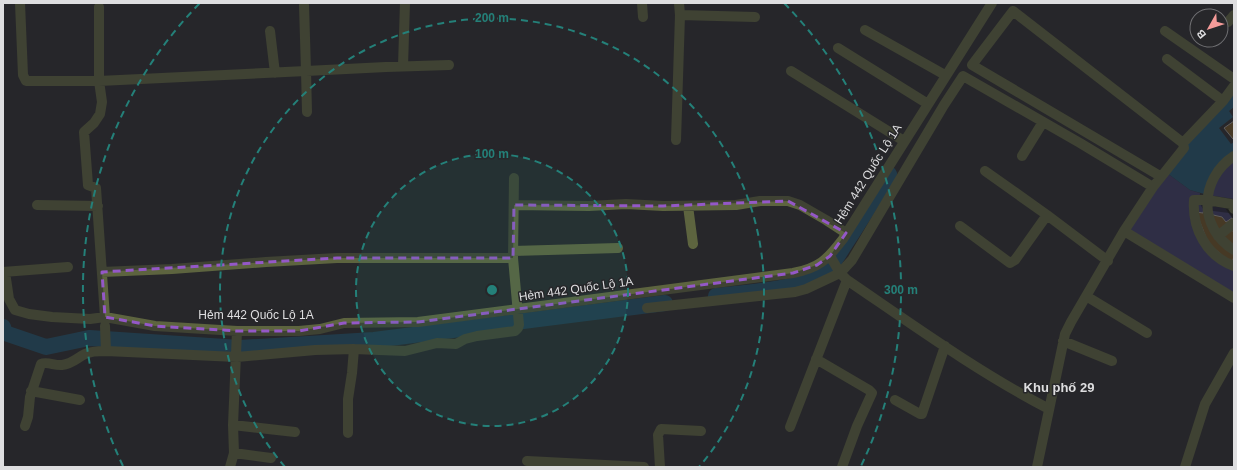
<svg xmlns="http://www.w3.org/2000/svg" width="1237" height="470" font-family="Arial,sans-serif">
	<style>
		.green { fill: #3a3966 }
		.water { fill: #1c5370 }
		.shadow { fill: #0007; fill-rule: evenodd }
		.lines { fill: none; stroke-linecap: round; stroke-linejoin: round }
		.river { stroke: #1c5370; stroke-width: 16 }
		.building { fill: #6e5021; stroke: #a09d9a }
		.minor { stroke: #5d643f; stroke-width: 10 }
		.marked { fill: none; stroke: #9458c7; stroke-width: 3; stroke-dasharray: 8 5; stroke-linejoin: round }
		.ring { fill: none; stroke: #248079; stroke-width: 2; stroke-dasharray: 7 5 }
		.labels { text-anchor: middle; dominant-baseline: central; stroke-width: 3; stroke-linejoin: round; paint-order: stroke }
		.street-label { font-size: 12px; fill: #dedee0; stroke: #27272a }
		.neighbourhood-label { font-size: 13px; font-weight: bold; fill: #dedee0; stroke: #27272a }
		.centre { fill: #248079; stroke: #27272a; stroke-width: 2 }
		.ring-label { font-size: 12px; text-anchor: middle; font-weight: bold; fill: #248079; stroke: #27272a; stroke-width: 3; stroke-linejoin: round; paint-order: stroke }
	</style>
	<rect width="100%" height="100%" fill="#27272a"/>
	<path class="green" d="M1234 156V199L1208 195Z
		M1167 173 1190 190 1200 193 1199 204 1205 205 1203 213 1194 211 1232 264 1234 256V295L1128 231Z
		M1211 206 1225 208 1232 218 1226 222 1222 217 1209 214Z"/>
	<path class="water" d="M1234 91V107L1229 111 1233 117 1219 128 1231 144 1234 142V156L1208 195 1190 190 1167 173 1189 140Z"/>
	<path class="shadow" d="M1201 195 1234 200V268L1204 214 1205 209H1203L1200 204ZM1213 211 1229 213 1233 218 1226 224 1213 216Z"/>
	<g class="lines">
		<path class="river" d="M716 296C741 293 800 289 821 276 829 271 838 255 843 247 859 223 874 199 889 174
			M3 327 5 333 46 347 89 338 240 348 374 340 665 303"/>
	</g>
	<path class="building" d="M1234 121V138L1233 139 1224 128Z
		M1205 205 1209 214 1222 217 1226 222 1232 218 1234 221V230L1233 231 1234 233V256L1232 264 1208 243 1196 212 1203 213Z"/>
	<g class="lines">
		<path class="minor" d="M20 3 23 75 26 81H99L306 71 304 5
			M642 3 643 17
			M99 7V81L102 102 100 114 94 123 84 132 88 185 96 188 105 317
			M680 15 755 17
			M1228 22 1234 15
			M865 30 945 75
			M270 31 275 73
			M1165 31 1234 79
			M838 48 928 104
			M1167 59 1223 101
			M403 66 405 3
			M791 71 904 141
			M307 112 306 71 386 67 449 65
			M676 140 680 15 679 3
			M1022 156 1043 122
			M1234 156C1199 179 1198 228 1234 250
			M985 171 1047 215 1108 261
			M1160 176 972 65 1013 11 1183 143
			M37 205 98 206
			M514 205 589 206 626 204 663 206 736 205 760 201H788L800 205 826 220 846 233
			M688 206 693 244
			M1234 209 1231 204 1207 200H1194C1192 228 1206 256 1234 266
			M960 226 1010 263 1015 260 1047 215
			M1124 231 1234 298
			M1218 236 1234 223
			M513 251 618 248
			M830 256 840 273 847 280C913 325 978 372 1049 409
			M3 272 68 267
			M5 272 9 299 15 310 29 314 52 317 90 319 105 317 155 326 237 331H299L320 329 344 323 418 322 793 273C819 268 827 260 843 239L992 3
			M102 272 172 269 266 262 337 258H513
			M1086 296 1147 333
			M647 308 795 292 806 289 840 273 852 260 944 105 963 76 1080 143 1153 187
			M105 326 106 351
			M1063 341 1112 361
			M816 359 869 390 872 393 857 426 842 467
			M31 391 80 400
			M895 400 920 414H922L945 346
			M233 425 295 432
			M25 426 28 417 30 397 41 364C47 361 55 366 62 365 72 364 77 358 85 354 91 351 99 351 106 351L237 357 315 350 354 349 405 351 437 343 456 344 465 339 477 336 515 331 518 328 519 325 513 258 514 178
			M790 427 847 280
			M348 433V399L352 373 354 349
			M234 453 271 458
			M527 461 644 467
			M230 467 234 453 233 425 237 331
			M660 467 658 435 661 429 701 431
			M1037 467 1065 334 1071 322 1124 231 1153 187 1184 148 1183 143 1223 101 1234 86
			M1185 467 1205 404 1234 353"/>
	</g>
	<path d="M0 0H1237V470H0ZM788 201 846 233 830 256 817 265 793 273 418 322 344 323 299 331H237L155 326 105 317 102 272 337 258H513L514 205 663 206Z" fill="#27272a" fill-opacity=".55" fill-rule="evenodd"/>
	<path class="marked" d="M788 201 846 233 830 256 817 265 793 273 418 322 344 323 299 331H237L155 326 105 317 102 272 337 258H513L514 205 663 206Z"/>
	<circle cx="492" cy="290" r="136" fill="#248079" fill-opacity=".12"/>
	<g class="ring">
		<circle cx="492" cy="290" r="136"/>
		<path d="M285 467A272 272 0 1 1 699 467"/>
		<path d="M123 466A409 409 0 0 1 200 3M784 3A409 409 0 0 1 861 466"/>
	</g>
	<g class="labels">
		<g class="street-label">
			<text transform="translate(868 174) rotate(-58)">Hẻm 442 Quốc Lộ 1A</text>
			<text transform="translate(576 289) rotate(-8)">Hẻm 442 Quốc Lộ 1A</text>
			<text x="256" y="315">Hẻm 442 Quốc Lộ 1A</text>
		</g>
		<g class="neighbourhood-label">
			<text x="1059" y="387">Khu phố 29</text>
		</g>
	</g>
	<circle cx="492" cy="290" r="6" class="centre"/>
	<g class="ring-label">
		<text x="492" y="22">200 m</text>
		<text x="492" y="158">100 m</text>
		<text x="901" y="294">300 m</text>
	</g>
	<rect width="1237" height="470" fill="none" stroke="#dedee0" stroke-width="8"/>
	<g transform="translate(1209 28) rotate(231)"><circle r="19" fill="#27272a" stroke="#707073"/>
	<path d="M0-3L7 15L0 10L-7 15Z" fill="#f59b99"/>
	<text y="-6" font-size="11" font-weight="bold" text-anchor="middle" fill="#dedee0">B</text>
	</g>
</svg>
